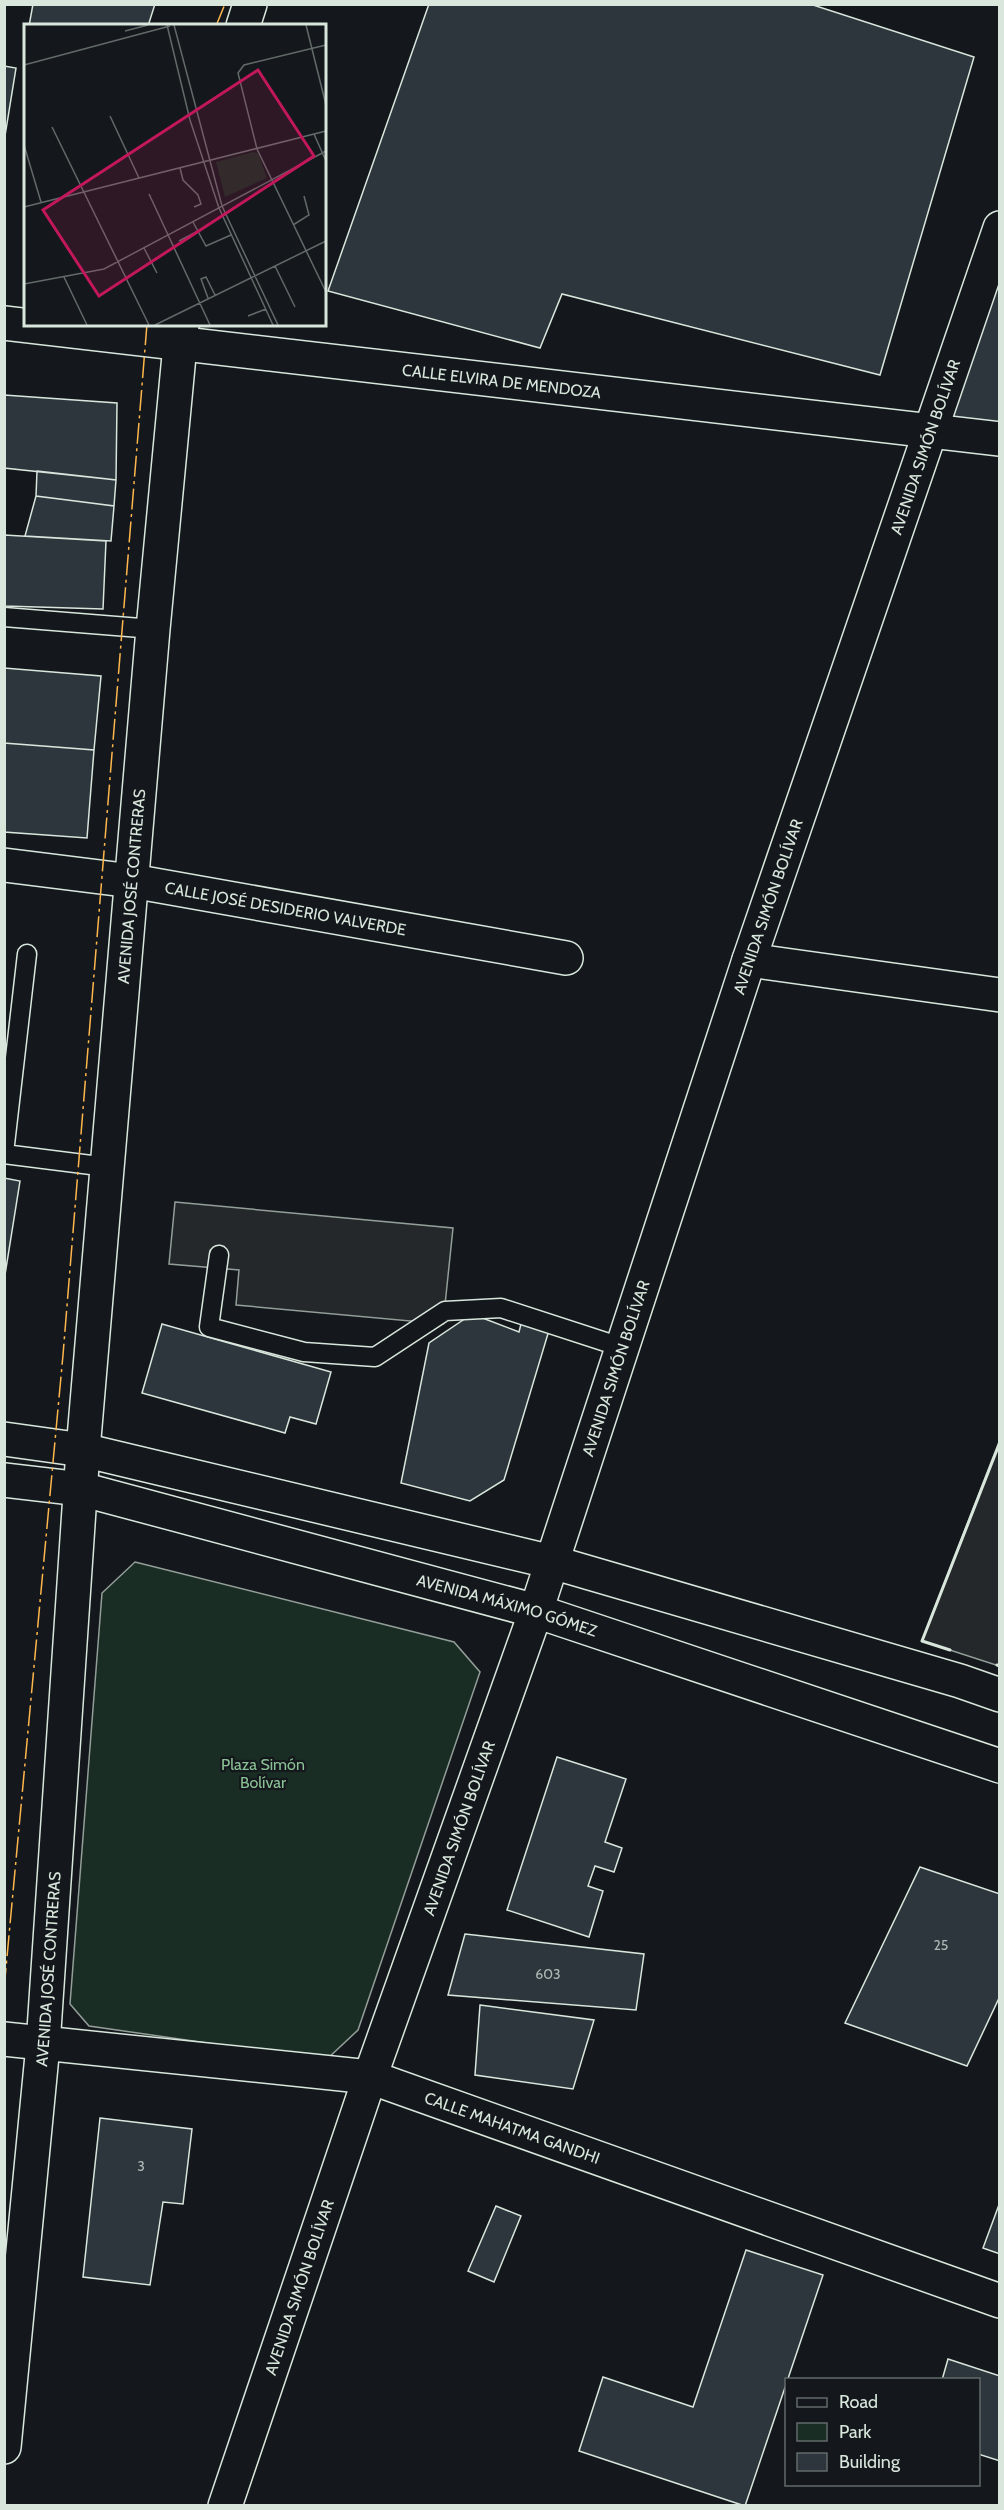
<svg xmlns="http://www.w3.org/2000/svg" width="1004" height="2510" font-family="Cabin,sans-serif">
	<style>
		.green { fill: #1a2d24; stroke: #939e99; stroke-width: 1.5 }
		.parking { fill: #24282b; stroke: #939e99; stroke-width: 1.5 }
		.building { fill: #2c363c; stroke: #d8e6dc; stroke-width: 1.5 }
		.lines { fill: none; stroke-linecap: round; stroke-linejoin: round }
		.lane-casing { stroke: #d8e6dc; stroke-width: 21 }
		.street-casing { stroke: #d8e6dc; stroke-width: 36 }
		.secondary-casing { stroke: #d8e6dc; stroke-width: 36 }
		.primary-casing { stroke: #d8e6dc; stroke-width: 36 }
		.lane { stroke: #14181c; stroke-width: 18 }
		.street { stroke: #14181c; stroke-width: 33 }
		.secondary { stroke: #14181c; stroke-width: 33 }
		.primary { stroke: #14181c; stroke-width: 33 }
		.wall { stroke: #d8e6dc; stroke-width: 3 }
		.power { stroke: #ffb74d; stroke-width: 1.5; stroke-dasharray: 21 4.5 3 4.5; stroke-linecap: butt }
		.labels { text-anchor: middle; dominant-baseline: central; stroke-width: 4.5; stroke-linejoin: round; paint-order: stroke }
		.number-label { font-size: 14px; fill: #adbab4 }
		.street-label { font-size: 16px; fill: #d8e6dc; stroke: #14181c }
		.park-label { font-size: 16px; fill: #8ac095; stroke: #14181c }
		.inset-road { fill: none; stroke: #626a69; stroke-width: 1.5 }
		.view { fill: #c2185b; fill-opacity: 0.15; stroke: #c2185b; stroke-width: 3 }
		.inset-edge { fill: none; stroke: #d8e6dc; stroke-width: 3 }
	</style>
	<rect width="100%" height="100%" fill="#14181c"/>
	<path class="green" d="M135 1562 454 1642 480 1672 358 2030 326 2060 89 2026 70 2004 102 1593Z"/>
	<path class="parking" d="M175 1202 453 1228 443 1324 236 1305 239 1270 169 1264Z
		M999 1442V1666L922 1641Z"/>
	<path class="building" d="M33 4H155L148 26H29Z
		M429 4H810L974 57 880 375 562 294 540 348 328 291Z
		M4 66 16 68 4 142Z
		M1000 244V435L937 427Z
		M4 395 117 403 116 480 4 468Z
		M37 471 116 480 114 506 36 496Z
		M36 496 114 506 111 541 25 536Z
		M4 535 106 541 103 609 4 606Z
		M4 668 101 676 94 750 4 743Z
		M4 743 94 750 87 838 4 832Z
		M4 1178 20 1181 4 1281Z
		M472 1314 519 1332 523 1316 550 1327 504 1480 470 1501 401 1483 429 1343Z
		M162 1324 331 1372 316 1424 290 1417 285 1433 142 1393Z
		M557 1757 626 1779 605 1842 622 1848 614 1872 595 1866 588 1886 603 1891 589 1937 507 1910Z
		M920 1867 1000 1894V1996L967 2066 845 2023Z
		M465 1934 644 1954 636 2010 448 1995Z
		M480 2005 594 2020 573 2089 475 2075Z
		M100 2118 192 2129 183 2204 163 2202 150 2285 83 2277Z
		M1000 2202V2254L983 2248Z
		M496 2206 521 2216 494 2282 468 2271Z
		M746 2250 823 2275 745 2506 579 2451 603 2377 693 2407Z
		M948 2359 1000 2376V2461L978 2454V2380H942Z"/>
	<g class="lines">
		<g class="lane-casing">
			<path id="lane" d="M4 617 153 629
				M4 1153 27 954
				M4 1154 107 1167
				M219 1255 209 1327 304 1352 375 1357 445 1311 501 1308 621 1347"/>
		</g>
		<g class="street-casing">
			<g id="street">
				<path id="s1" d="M4 323 1000 439"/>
				<path id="s2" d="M4 865 132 881 566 958"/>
				<path d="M749 960 1000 995"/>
				<path id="s3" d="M4 2039 370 2077 1000 2301"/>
			</g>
		</g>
		<g class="secondary-casing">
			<g id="secondary">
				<path d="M243 26 250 4"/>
				<path id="s4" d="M4 2447 43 2045 83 1450 153 629 182 324"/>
				<path id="s5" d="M225 2506 370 2077 536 1611 749 960 1000 228"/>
			</g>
		</g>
		<g class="primary-casing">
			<g id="primary">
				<path d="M4 1439 83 1450 552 1562 960 1681 1000 1695"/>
				<path id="s6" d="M4 1480 81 1489 536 1611 1000 1766"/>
			</g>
		</g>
		<use href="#lane" class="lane"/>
		<use href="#street" class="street"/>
		<use href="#secondary" class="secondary"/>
		<use href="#primary" class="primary"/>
		<path class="wall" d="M950 1650 922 1641 1000 1442
			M997 1665 1000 1666"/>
		<path class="power" d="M216 26 225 4
			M4 1989 63 1355 147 324"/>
	</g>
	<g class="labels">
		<g class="number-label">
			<text x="941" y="1945">25</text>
			<text x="548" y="1974">603</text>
			<text x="141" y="2166">3</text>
		</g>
		<g class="street-label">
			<text stroke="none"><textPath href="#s1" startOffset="501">CALLE ELVIRA DE MENDOZA</textPath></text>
			<text stroke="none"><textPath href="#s5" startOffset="2175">AVENIDA SIMÓN BOLÍVAR</textPath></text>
			<text stroke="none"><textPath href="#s4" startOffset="1566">AVENIDA JOSÉ CONTRERAS</textPath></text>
			<text stroke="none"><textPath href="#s5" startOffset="1689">AVENIDA SIMÓN BOLÍVAR</textPath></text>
			<text stroke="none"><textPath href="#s2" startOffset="285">CALLE JOSÉ DESIDERIO VALVERDE</textPath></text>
			<text stroke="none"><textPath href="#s5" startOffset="1203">AVENIDA SIMÓN BOLÍVAR</textPath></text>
			<text stroke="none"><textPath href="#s6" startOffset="519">AVENIDA MÁXIMO GÓMEZ</textPath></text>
			<text stroke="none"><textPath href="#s5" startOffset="717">AVENIDA SIMÓN BOLÍVAR</textPath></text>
			<text stroke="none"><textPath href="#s4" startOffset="480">AVENIDA JOSÉ CONTRERAS</textPath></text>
			<text stroke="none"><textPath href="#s3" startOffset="519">CALLE MAHATMA GANDHI</textPath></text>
			<text stroke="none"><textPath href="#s5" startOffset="231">AVENIDA SIMÓN BOLÍVAR</textPath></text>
		</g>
		<g class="park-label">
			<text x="263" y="1764">Plaza Simón<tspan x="263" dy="18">Bolívar</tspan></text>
		</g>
	</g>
	<g transform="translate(24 24)">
		<rect width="302" height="302" fill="#14181c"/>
		<path d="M229 128 234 129 243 154 201 173 192 138Z" fill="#1a2d24"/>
		<path class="inset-road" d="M143 1 166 96 195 184 249 301M150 1 198 182 254 301M282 1 302 81M101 7 124 1M302 21 220 41 214 49 233 125 302 268M0 41 146 2M86 92 115 154M28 103 125 301M290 110 302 137M0 121 17 178M156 144 159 156 174 171 177 180 170 183M125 170 186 301M0 183 302 107M169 198 182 222 207 211M269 201 285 191 280 172M155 217 174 207M120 224 133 249M251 242 271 283M40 253 63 301M0 260 80 245 302 127M184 274 177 255 182 253 191 271M224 292 242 285M131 301 302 217"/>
		<path class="view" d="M234 46 290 132 75 272 19 186Z"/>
		<rect width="302" height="302" class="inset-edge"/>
	</g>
	<rect width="1004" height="2510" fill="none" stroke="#d8e6dc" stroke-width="12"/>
	<rect x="785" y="2378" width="195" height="108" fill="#14181c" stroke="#626a69" stroke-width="1.5"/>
	<rect x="797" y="2398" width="30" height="9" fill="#14181c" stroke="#626a69" stroke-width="1.5"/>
	<text x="839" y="2408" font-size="18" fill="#d8e6dc">Road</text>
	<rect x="797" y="2423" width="30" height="18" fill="#1a2d24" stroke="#626a69" stroke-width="1.5"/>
	<text x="839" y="2438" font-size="18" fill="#d8e6dc">Park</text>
	<rect x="797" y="2453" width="30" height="18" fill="#2c363c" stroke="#626a69" stroke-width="1.5"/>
	<text x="839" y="2468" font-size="18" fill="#d8e6dc">Building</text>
</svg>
